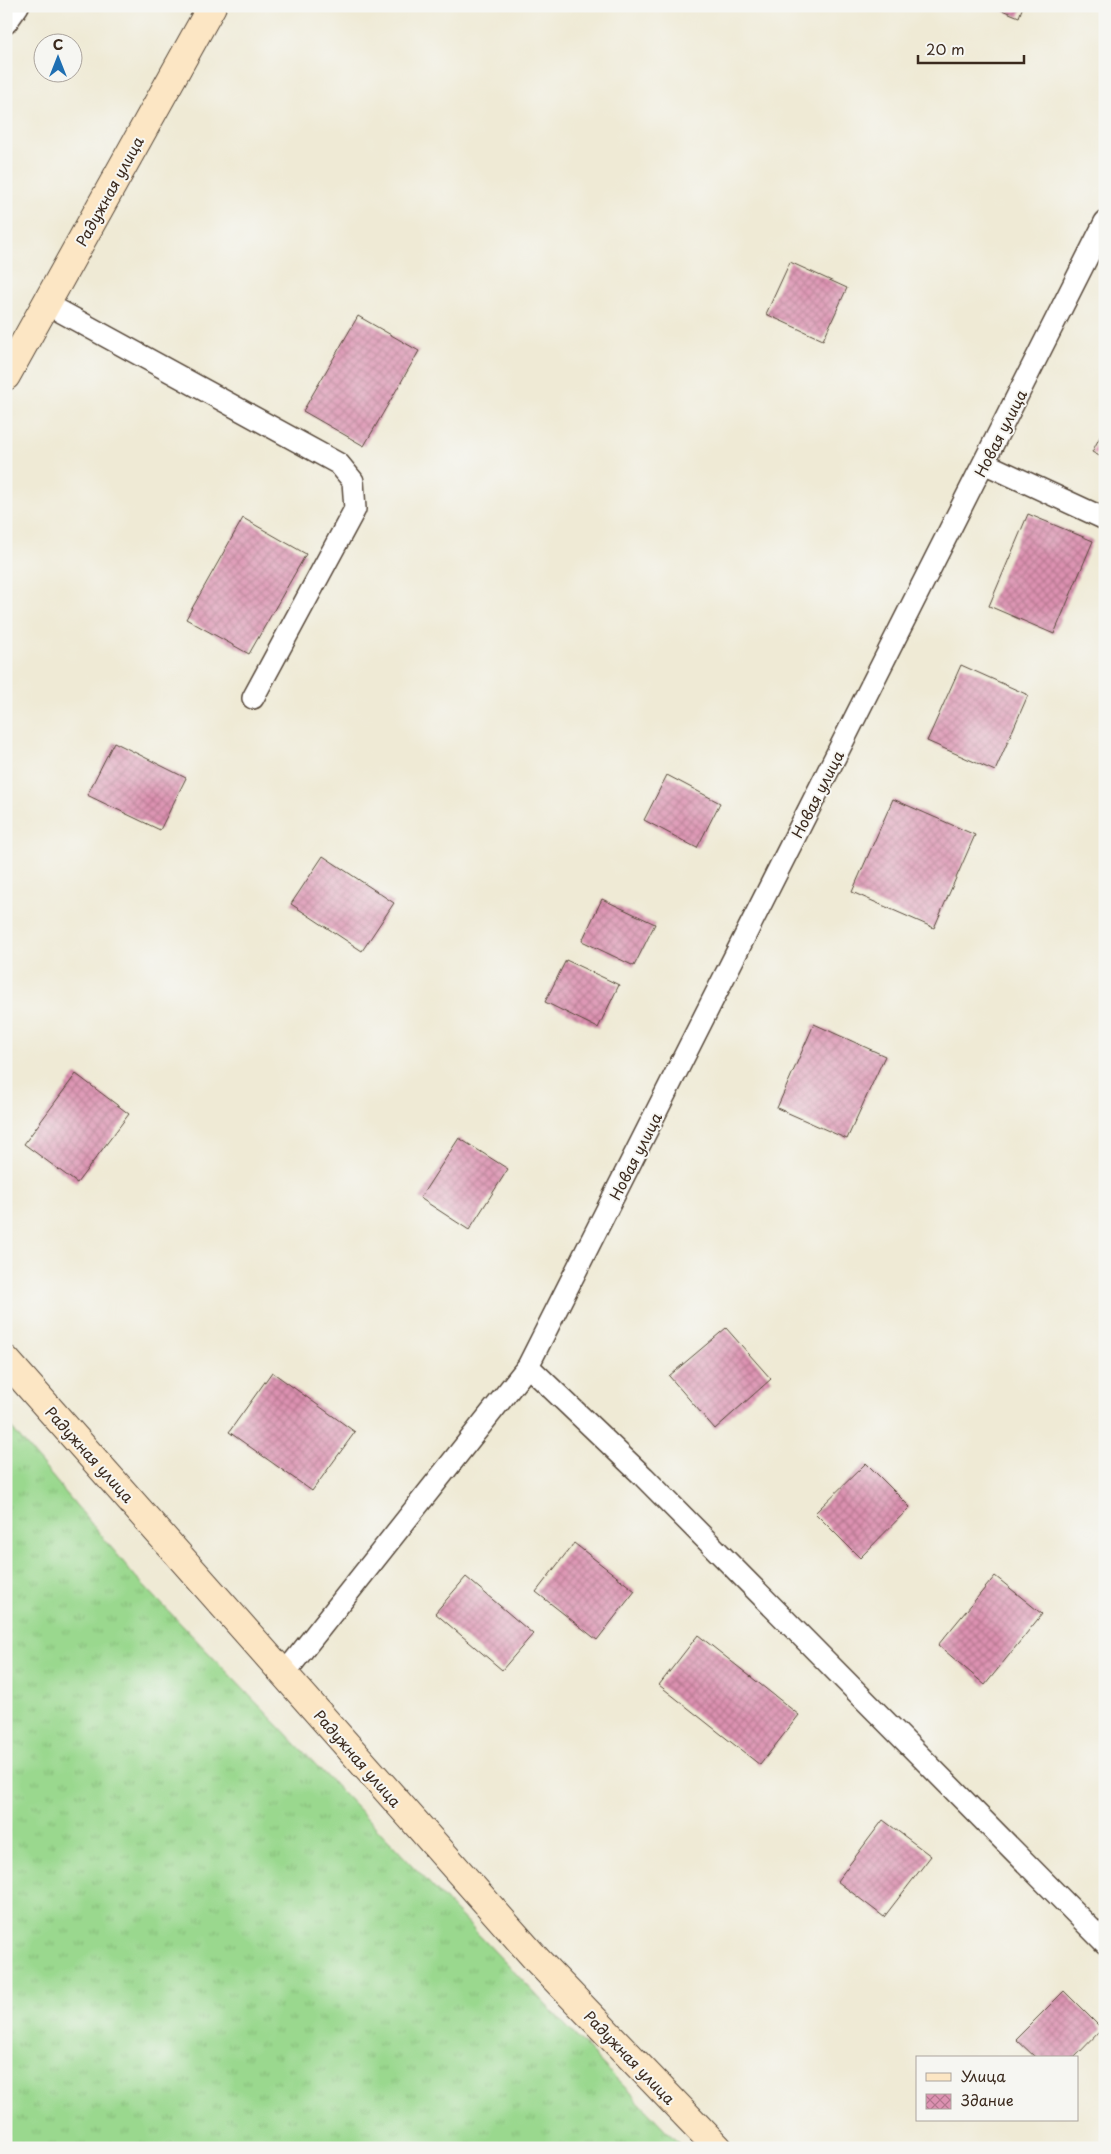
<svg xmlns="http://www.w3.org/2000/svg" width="1111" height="2154" font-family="'Playpen Sans',sans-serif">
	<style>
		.grass { fill: url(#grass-tufts); stroke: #6a8156 }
		.building { fill: url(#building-cross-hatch) }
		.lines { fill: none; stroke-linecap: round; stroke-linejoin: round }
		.service-casing { stroke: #564739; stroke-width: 24 }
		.secondary-casing { stroke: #564739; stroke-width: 30 }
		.service { stroke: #fff; stroke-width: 21 }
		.secondary { stroke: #fce6c4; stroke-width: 28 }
		.labels { text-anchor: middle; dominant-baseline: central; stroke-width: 4; stroke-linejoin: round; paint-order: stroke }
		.street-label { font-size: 15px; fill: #3b2a1e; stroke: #f6f6f2 }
	</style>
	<defs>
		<pattern id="grass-tufts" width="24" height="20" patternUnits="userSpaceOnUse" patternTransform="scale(1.25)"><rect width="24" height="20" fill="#9ad88e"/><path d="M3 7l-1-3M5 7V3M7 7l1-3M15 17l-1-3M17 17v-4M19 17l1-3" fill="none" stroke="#86ba7a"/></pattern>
		<pattern id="building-cross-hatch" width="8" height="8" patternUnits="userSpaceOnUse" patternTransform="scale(1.25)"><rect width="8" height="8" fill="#dc91b1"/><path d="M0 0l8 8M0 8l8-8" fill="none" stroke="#b4778f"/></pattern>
	</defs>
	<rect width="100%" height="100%" fill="#f6f6f2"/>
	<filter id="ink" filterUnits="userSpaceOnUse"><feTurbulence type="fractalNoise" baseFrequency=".02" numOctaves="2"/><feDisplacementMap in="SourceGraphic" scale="10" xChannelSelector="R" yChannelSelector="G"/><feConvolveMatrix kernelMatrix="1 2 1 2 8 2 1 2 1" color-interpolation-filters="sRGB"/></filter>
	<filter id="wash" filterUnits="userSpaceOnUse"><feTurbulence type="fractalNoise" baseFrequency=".0096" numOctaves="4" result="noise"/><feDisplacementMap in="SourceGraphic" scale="20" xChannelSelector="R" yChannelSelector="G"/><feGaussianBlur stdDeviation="1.12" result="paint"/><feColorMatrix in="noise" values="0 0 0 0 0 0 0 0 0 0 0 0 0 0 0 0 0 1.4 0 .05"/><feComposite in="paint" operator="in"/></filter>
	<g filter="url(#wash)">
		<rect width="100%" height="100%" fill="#efead5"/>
		<path class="grass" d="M6 1421 135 1576 683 2148H6Z"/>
		<g id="blocks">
			<path class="building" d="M992 6H1023L1019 17Z
				M790 262 847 288 823 340 766 314Z
				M358 316 419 351 364 446 303 411Z
				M1105 427V459L1092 452Z
				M1028 514 1093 541 1054 634 989 606Z
				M243 518 306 554 249 654 186 619Z
				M961 665 1028 695 995 771 927 741Z
				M114 742 186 778 160 830 87 795Z
				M667 775 720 803 697 848 644 820Z
				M893 799 975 835 934 928 852 892Z
				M323 856 394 903 362 951 291 904Z
				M602 899 655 924 634 966 582 941Z
				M566 960 619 985 598 1028 545 1002Z
				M814 1024 885 1056 847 1139 777 1108Z
				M76 1074 129 1114 77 1183 24 1144Z
				M459 1138 508 1169 469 1230 420 1198Z
				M726 1328 771 1379 715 1429 669 1376Z
				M272 1372 355 1432 312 1491 229 1432Z
				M866 1463 910 1507 860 1558 815 1513Z
				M574 1543 635 1591 597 1640 536 1592Z
				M995 1576 1042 1614 985 1685 938 1645Z
				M466 1577 533 1634 502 1670 435 1613Z
				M698 1635 799 1715 760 1765 659 1685Z
				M883 1820 931 1856 884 1917 837 1881Z
				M1064 1991 1102 2029 1074 2058H1036L1016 2039Z"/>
		</g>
	</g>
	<g filter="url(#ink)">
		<use href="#blocks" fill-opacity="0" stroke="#564739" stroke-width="1"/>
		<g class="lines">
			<g class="service-casing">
				<path id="service" d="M6 23 18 6
					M47 304 339 464 353 481 355 509 253 698
					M984 463 1105 519
					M528 1366 644 1477 1105 1943
					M284 1674 528 1366 1105 222"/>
			</g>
			<g class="secondary-casing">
				<path id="secondary" d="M6 376 212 6
					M6 1360 538 1961 718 2148"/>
			</g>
			<use href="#service" class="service"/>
			<use href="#secondary" class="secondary"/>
		</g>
	</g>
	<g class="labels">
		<g class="street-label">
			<text transform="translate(109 191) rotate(-61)">Радужная улица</text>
			<text transform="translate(1000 433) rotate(-63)">Новая улица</text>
			<text transform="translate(817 794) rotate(-63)">Новая улица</text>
			<text transform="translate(635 1156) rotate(-63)">Новая улица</text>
			<text transform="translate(90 1454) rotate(48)">Радужная улица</text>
			<text transform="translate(358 1758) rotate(49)">Радужная улица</text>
			<text transform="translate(630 2057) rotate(46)">Радужная улица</text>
		</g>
	</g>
	<rect width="1111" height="2154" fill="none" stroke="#f6f6f2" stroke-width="25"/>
	<rect x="916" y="2056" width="162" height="65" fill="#f6f6f2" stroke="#aba49d"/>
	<rect x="926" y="2073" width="25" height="8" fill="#fce6c4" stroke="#aba49d"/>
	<text x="961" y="2082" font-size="15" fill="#3b2a1e">Улица</text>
	<rect x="926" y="2094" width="25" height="15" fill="url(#building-cross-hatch)" stroke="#aba49d"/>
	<text x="961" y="2106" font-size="15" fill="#3b2a1e">Здание</text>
	<g transform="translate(58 58)"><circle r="24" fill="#f6f6f2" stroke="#aba49d"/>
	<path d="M0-4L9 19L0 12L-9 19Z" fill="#1f6fb2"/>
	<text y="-8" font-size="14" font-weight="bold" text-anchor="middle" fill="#3b2a1e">С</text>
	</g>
	<path d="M918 55v8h106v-8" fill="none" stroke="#3b2a1e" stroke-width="2.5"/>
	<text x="926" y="55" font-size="15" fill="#3b2a1e" stroke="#f6f6f2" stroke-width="4" paint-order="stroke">20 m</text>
</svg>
